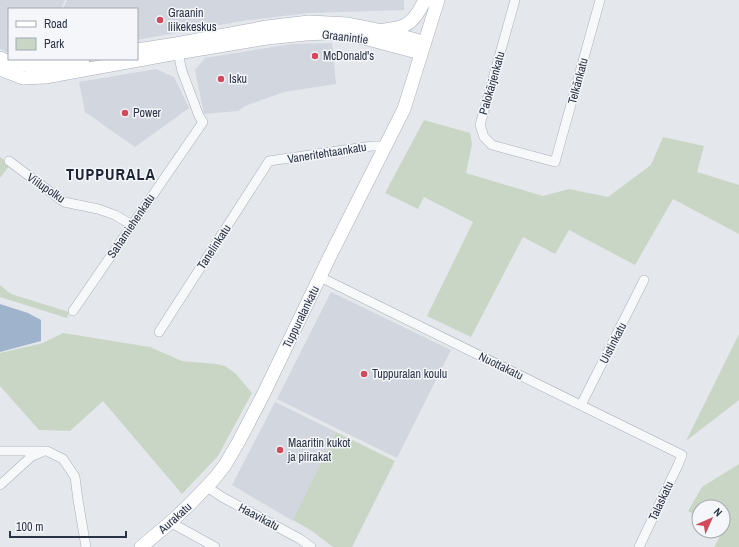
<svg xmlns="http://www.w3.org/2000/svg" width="739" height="547" font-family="'Archivo Narrow',sans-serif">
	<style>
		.built { fill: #d2d6de }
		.green { fill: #c9d6c5 }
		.water { fill: #9fb4cc }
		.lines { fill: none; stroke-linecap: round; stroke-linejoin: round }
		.street-casing { stroke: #a9aeb7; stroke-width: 10 }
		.secondary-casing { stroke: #a9aeb7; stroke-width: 14 }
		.street { stroke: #f7f8fa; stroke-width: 9 }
		.secondary { stroke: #fff; stroke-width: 13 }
		.poi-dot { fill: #d1495b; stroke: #f4f6f9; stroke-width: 1.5 }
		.labels { text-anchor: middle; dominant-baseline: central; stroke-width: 3; stroke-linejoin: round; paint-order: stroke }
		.poi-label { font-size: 12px; fill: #2b3445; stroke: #f4f6f9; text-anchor: start }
		.street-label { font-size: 12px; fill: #2b3445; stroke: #f4f6f9 }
		.district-label { font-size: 16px; font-weight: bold; letter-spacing: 1px; fill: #1d2536; stroke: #f4f6f9 }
	</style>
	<rect width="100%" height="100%" fill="#e4e7ec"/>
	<path class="built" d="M0 0H65L61 9H9V53L0 49Z
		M67 0H404V10L309 13 242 21 137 40V9H63Z
		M332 43 336 84 284 92 245 106 238 111 204 114 195 70 205 58 292 44Z
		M156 69 174 77 189 108 135 147 85 112 79 82Z
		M331 292 451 350 397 458 277 399Z
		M275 402 336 432 293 521 232 485Z"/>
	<path class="green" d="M424 120 470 133 472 144 466 173 543 196 569 189 608 197 651 165 663 137 704 146 697 172 739 185V234L673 199 635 265 569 230 555 254 523 237 471 337 427 316 473 222 424 197 418 209 385 193Z
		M0 157 10 165 0 178Z
		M0 285 11 294 69 312 67 318 0 297Z
		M63 333 150 347 182 361 216 364 225 366 236 374 252 393 218 456 182 494 103 401 70 431 39 430 0 386V353L43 343Z
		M739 334V400L686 441Z
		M336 432 395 461 352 547H333L312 531 293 520Z
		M739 464V547H714L723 531V507H699V517L688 511 702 487Z"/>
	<path class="water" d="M0 304 28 313 41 320V341L0 352Z"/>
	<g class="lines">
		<g class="street-casing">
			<path id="street" d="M515 0 480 125 484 137 492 145 555 162 600 0
				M9 161 64 202 98 209 115 215 132 225
				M320 277 682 455 678 465 639 547
				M73 311 203 122 199 116 182 71 177 48
				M159 332 269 161 372 146H386
				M581 405 644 280
				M0 451H47L63 459 75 477 78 500 86 547
				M0 485 32 456 42 452
				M207 487 222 497 300 539 311 547
				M172 521 177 526 215 547"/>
		</g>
		<g class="secondary-casing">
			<path id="secondary" d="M384 30C389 29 395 29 400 27 413 24 419 11 425 0
				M137 50 176 44 267 27 309 22 348 24 383 31 416 40 423 48
				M0 58 9 62 33 66 83 59
				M0 69 23 78 45 77 177 53 267 38 306 34 326 33 347 35 364 38 413 51H418L423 48
				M141 547 172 521 190 504 214 479 225 465 239 441 263 395 330 256 404 109 438 0"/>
		</g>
		<use href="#street" class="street"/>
		<use href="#secondary" class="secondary"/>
	</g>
	<g class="poi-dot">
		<circle cx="160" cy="20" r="4"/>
		<circle cx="315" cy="56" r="4"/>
		<circle cx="221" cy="79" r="4"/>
		<circle cx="125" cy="113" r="4"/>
		<circle cx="364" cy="374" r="4"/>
		<circle cx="280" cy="450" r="4"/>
	</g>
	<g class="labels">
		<g class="poi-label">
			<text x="168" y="13">Graanin<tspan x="168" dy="14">liikekeskus</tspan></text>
			<text x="323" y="56">McDonald's</text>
			<text x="229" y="79">Isku</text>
			<text x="133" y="113">Power</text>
			<text x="372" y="374">Tuppuralan koulu</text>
			<text x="288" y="443">Maaritin kukot<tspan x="288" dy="14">ja piirakat</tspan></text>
		</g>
		<g class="street-label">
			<text transform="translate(345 37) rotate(7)">Graanintie</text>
			<text transform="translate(578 81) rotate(-75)">Telkänkatu</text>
			<text transform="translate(492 83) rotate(-74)">Palokärjenkatu</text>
			<text transform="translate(327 153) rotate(-9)">Vaneritehtaankatu</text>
			<text transform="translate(46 188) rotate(34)">Viilupolku</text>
			<text transform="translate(131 226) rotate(-56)">Sahamiehenkatu</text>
			<text transform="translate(214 247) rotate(-57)">Tanelinkatu</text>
			<text transform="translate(301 317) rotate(-64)">Tuppuralankatu</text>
			<text transform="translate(613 343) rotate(-63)">Uistinkatu</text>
			<text transform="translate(501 366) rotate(26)">Nuottakatu</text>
			<text transform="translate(661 501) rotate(-65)">Talaskatu</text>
			<text transform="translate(259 517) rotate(28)">Haavikatu</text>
			<text transform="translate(175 518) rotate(-42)">Aurakatu</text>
		</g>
		<g class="district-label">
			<text x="111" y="174">TUPPURALA</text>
		</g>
	</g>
	<rect x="8" y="8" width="130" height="52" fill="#f4f6f9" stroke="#a4a8b1"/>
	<rect x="16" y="21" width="20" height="6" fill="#ffffff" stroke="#a4a8b1"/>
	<text x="44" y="28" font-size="12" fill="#2b3445">Road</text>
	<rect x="16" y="38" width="20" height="12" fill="#c9d6c5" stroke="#a4a8b1"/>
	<text x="44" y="48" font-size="12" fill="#2b3445">Park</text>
	<g transform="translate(711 519) rotate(45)"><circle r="19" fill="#f4f6f9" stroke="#a4a8b1"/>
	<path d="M0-3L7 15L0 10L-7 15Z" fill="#d1495b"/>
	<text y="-6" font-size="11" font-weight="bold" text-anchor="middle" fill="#2b3445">N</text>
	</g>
	<path d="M10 531v6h116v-6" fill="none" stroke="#2b3445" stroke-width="2"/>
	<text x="16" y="531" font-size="12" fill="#2b3445" stroke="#f4f6f9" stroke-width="3" paint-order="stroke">100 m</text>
</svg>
